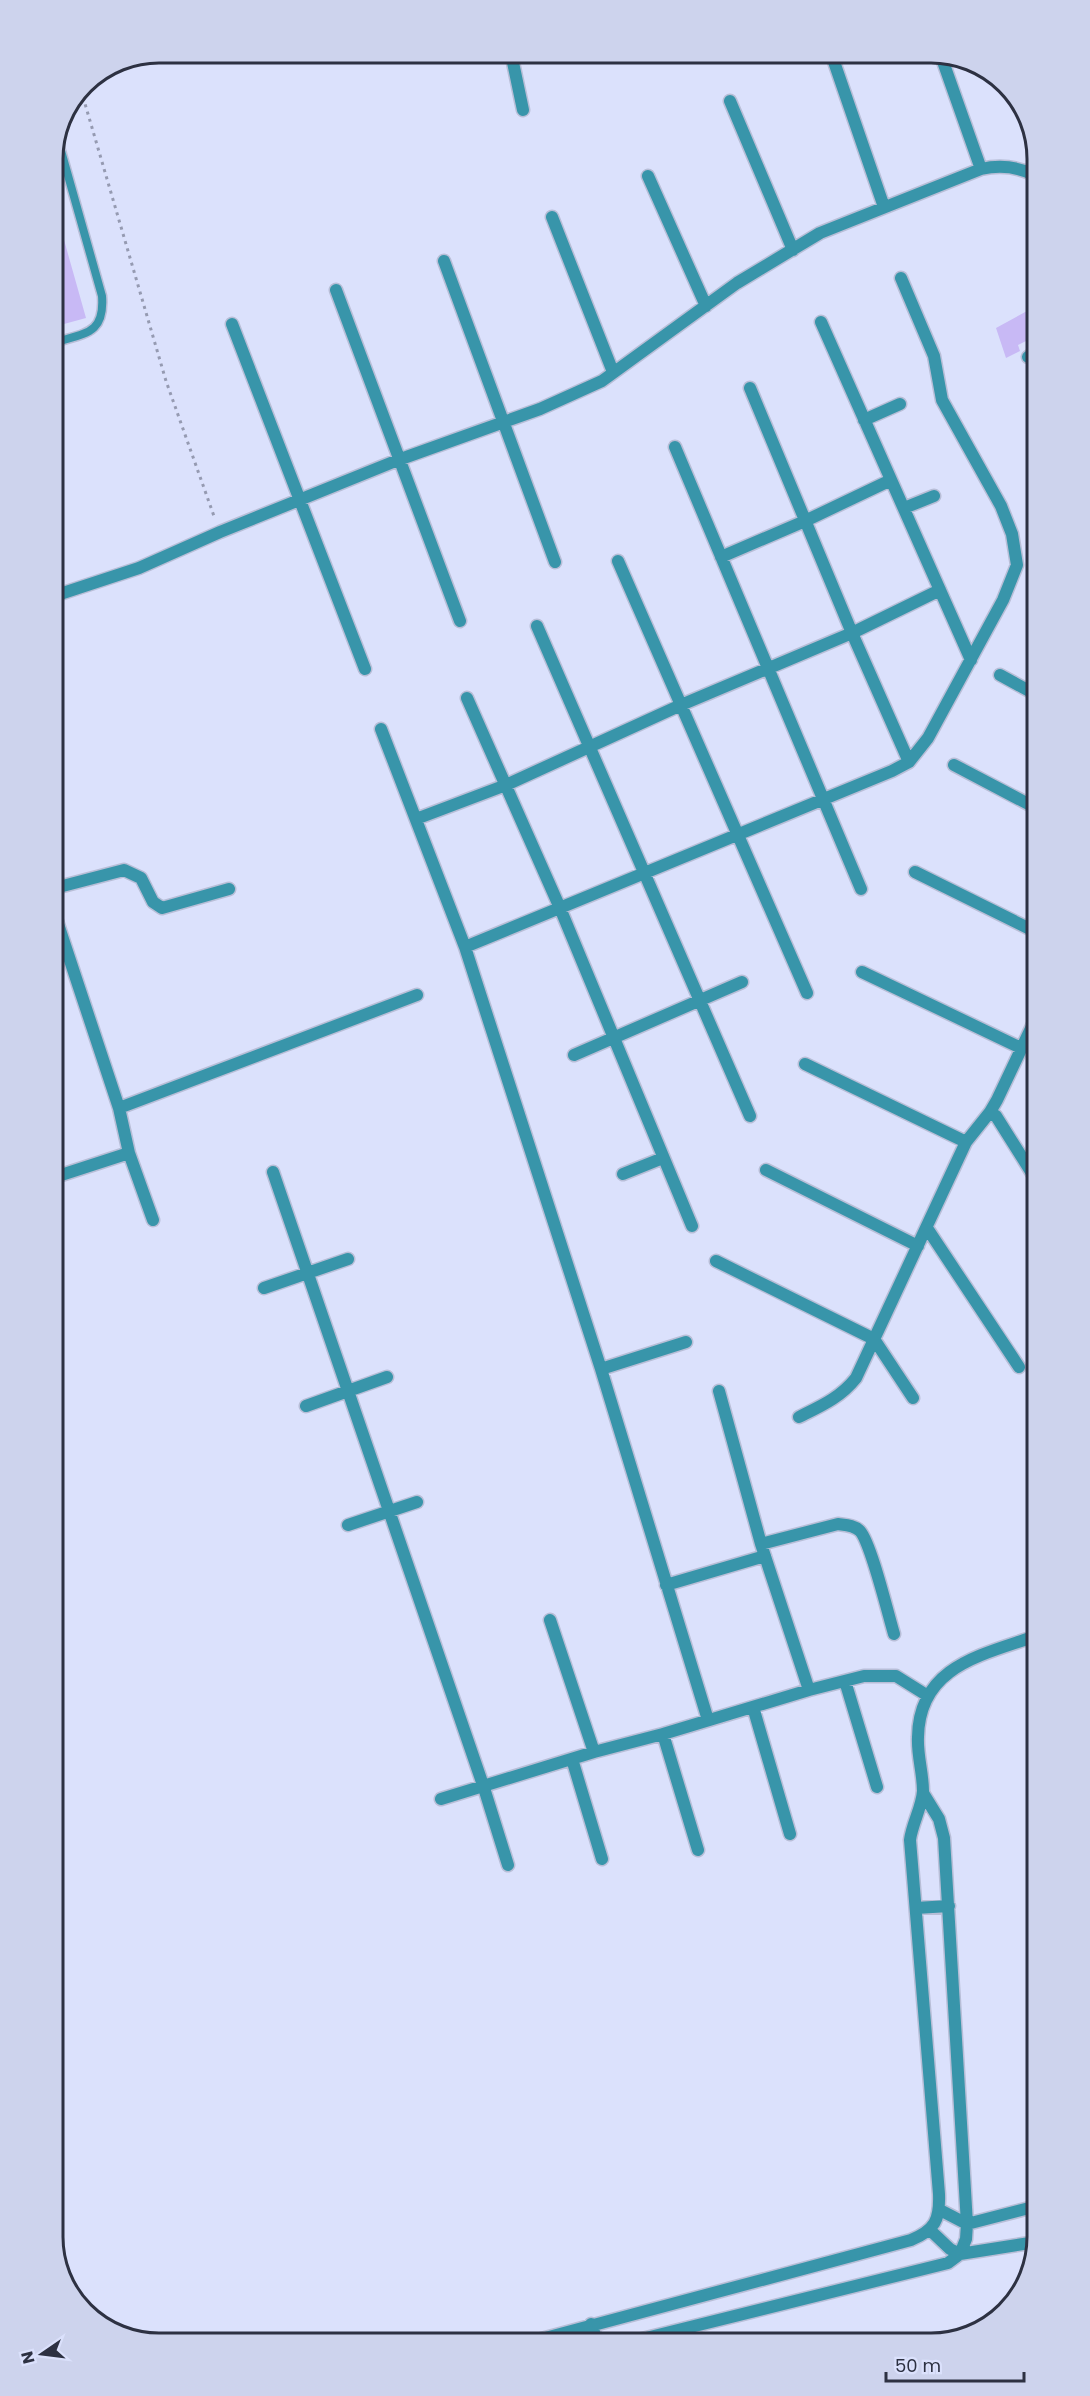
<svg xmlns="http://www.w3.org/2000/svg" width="1090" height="2396" font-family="Poppins,sans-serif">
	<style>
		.building { fill: #c8b9f5 }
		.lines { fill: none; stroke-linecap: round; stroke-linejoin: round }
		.lane-casing { stroke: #b8bed7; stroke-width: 11 }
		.street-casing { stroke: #b8bed7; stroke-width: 15 }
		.path { stroke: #959ab1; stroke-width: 3; stroke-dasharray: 3 4.5; stroke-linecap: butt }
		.lane { stroke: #3895aa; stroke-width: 8 }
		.street { stroke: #3895aa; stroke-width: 12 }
		.rim { fill: none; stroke: #2d3142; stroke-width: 3 }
	</style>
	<rect width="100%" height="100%" fill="#dbe1fc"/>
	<path class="building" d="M57 215 86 318 53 327V216Z
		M1027 311 1032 324V338L1018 345 1020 351 1006 358 996 328Z"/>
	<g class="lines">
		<g class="lane-casing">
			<path id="lane" d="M53 343C84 333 105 335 102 296L58 140"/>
		</g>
		<g class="street-casing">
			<path id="street" d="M511 53 523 110
				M831 53 884 207
				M940 53 981 169
				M730 101 793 250
				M648 176 706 306
				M552 217 613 372
				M444 261 555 562
				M336 290 460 621
				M821 322 971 660
				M232 324 365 669
				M1028 357 1032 354
				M750 388 852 633 909 762
				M864 420 900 404
				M675 447 861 889
				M904 508 934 496
				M721 557 805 521 891 480
				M618 561 807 993
				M54 596 139 568 220 532 398 460 540 409 602 381 737 283 820 233 981 169C999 165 1015 166 1032 174
				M537 626 750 1116
				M1000 675 1033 693
				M467 698 560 908 692 1226
				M381 729 465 947 601 1369 708 1720
				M954 765 1034 807
				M416 819 506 785 681 705 852 633 940 590
				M915 872 1034 931
				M55 888 124 870 141 878 153 902 162 908 229 889
				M55 915 119 1108 129 1153 153 1220
				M465 947 892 771 909 762 928 738 1003 600 1017 565 1012 534 1001 506 942 400 934 356 901 278
				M862 972 1021 1048
				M574 1055 742 982
				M805 1064 966 1142
				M119 1108 417 995
				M990 1112 996 1116 1035 1178
				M766 1170 918 1246
				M273 1172 484 1788 508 1865
				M623 1174 663 1158
				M55 1177 129 1153
				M927 1228 1019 1367
				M716 1261 874 1339 913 1398
				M264 1288 348 1259
				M601 1369 686 1342
				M719 1391 761 1544 809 1690
				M306 1406 387 1377
				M799 1417C821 1406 840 1398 856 1378L966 1142 990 1112 997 1100 1034 1022
				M348 1525 417 1502
				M761 1544 838 1524C845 1525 854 1525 860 1531 871 1543 888 1614 894 1634
				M666 1585 765 1556
				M550 1620 594 1752
				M845 1681 877 1787
				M753 1707 790 1834
				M663 1734 698 1850
				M572 1759 602 1859
				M923 1793 939 1819 944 1838 967 2224 966 2239 960 2254
				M441 1799 594 1752 663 1734 809 1690 864 1676H896L928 1696
				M916 1908 949 1906
				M940 2210 967 2224 1037 2206
				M930 2230 950 2249 960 2254
				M591 2324 597 2340
				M638 2340 948 2263 960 2254 1036 2242
				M534 2341 911 2240C935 2230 940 2220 939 2194L910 1840C912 1824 922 1807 923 1791 923 1773 917 1755 918 1737 919 1666 982 1655 1036 1636"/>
		</g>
		<path class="path" d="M81 90 166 381 215 519"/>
		<use href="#lane" class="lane"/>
		<use href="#street" class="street"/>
	</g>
	<path d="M0 0H1090V2396H0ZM159 63H931A96 96 0 0 1 1027 159V2237A96 96 0 0 1 931 2333H159A96 96 0 0 1 63 2237V159A96 96 0 0 1 159 63Z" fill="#cdd3ed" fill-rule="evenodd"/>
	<path class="rim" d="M159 63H931A96 96 0 0 1 1027 159V2237A96 96 0 0 1 931 2333H159A96 96 0 0 1 63 2237V159A96 96 0 0 1 159 63Z"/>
	<g transform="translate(42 2354) rotate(256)" stroke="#dbe1fc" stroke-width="4.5" paint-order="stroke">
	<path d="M0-4.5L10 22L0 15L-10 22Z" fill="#2d3142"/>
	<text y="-9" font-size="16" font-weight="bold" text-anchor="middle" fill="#2d3142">N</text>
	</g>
	<path d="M886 2372v9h138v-9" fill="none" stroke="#2d3142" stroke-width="3"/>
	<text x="895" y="2372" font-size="18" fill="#2d3142" stroke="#dbe1fc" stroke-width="4.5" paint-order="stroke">50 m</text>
</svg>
